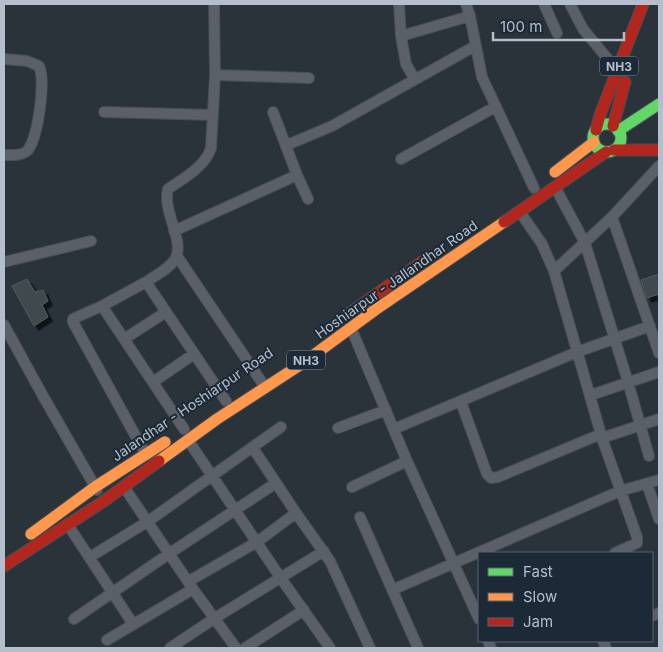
<svg xmlns="http://www.w3.org/2000/svg" width="663" height="652" font-family="Inter,sans-serif">
	<style>
		.building { fill: #41484e; stroke: #525a61; filter: url(#shadow) }
		.lines { fill: none; stroke-linecap: round; stroke-linejoin: round }
		.street-casing { stroke: #494e54; stroke-width: 12 }
		.fast-casing { stroke: #494e54; stroke-width: 13 }
		.slow-casing { stroke: #494e54; stroke-width: 13 }
		.jam-casing { stroke: #494e54; stroke-width: 13 }
		.street { stroke: #5b6068; stroke-width: 10 }
		.fast { stroke: #63d668; stroke-width: 11 }
		.slow { stroke: #ff974d; stroke-width: 11 }
		.jam { stroke: #b3261e; stroke-width: 11 }
		.labels { text-anchor: middle; dominant-baseline: central; stroke-width: 4; stroke-linejoin: round; paint-order: stroke }
		.shield { fill: #1c2936; stroke: #86929e; stroke-width: 1 }
		.shield-label { font-size: 12px; font-weight: bold; fill: #b4bfcb }
		.street-label { font-size: 14px; fill: #b4bfcb; stroke: #1c2936 }
	</style>
	<defs>
		<filter id="shadow"><feDropShadow dx="4.5" dy="4.5" stdDeviation="0" flood-color="#0009"/></filter>
	</defs>
	<rect width="100%" height="100%" fill="#2a323a"/>
	<path class="building" d="M659 274V294L647 298 641 280Z
		M27 279 35 292 43 290 48 301 42 305 48 317 34 326 12 286Z"/>
	<g class="lines">
		<g class="street-casing">
			<path id="street" d="M214 4 215 75 211 148C205 167 184 178 168 189 162 210 184 240 176 257 171 268 156 275 146 282L226 401
				M399 4 401 36 470 16 482 77 534 188
				M466 4 470 16
				M544 4 557 33
				M570 4 583 29 617 70
				M401 36 406 64 414 78
				M4 59 27 61 39 66C46 80 38 140 27 151 21 156 11 155 4 155
				M215 75 309 78
				M104 112 213 115
				M273 112 297 175 308 199
				M287 145 332 126 475 46
				M401 159 495 107
				M555 187 585 243 628 382 649 456
				M520 212 542 244 554 271 602 438 637 537V543L615 553
				M612 217 659 353
				M174 231 297 175
				M177 256 265 387
				M4 262 91 241
				M554 271 612 217 659 166
				M102 306 184 429
				M4 325 43 396 97 490
				M351 328 407 461 479 619
				M124 339 166 312
				M153 382 194 354
				M591 395 659 372
				M461 402 487 474 491 478 498 477 601 434
				M338 428 386 410
				M394 429 577 352 650 326
				M602 438 659 419
				M188 440 280 577 330 648
				M253 448 296 513 330 561 370 648
				M146 455 73 322V319L77 317 102 306 146 282
				M647 484 659 519
				M124 487 193 589 236 648
				M352 487 407 461
				M360 517 418 648
				M68 525 133 624
				M90 557 147 522 281 427
				M189 581 257 542 296 513
				M392 590 620 491 659 480
				M652 616 659 613
				M74 619 170 553 276 483
				M107 640 193 589
				M488 641 491 648
				M603 641 606 648
				M170 648 215 618 324 551
				M245 648 304 610"/>
		</g>
		<g class="fast-casing">
			<path id="fast" d="M593 138a14 14 0 1 1 28 0a14 14 0 1 1-28 0Z
				M618 131 659 104"/>
		</g>
		<g class="slow-casing">
			<path id="slow" d="M555 172 594 142
				M159 461 217 419 303 363 375 310 504 222
				M31 534 95 487 165 442"/>
		</g>
		<g class="jam-casing">
			<path id="jam" d="M613 126 625 82
				M596 130 600 115 643 4
				M614 150H659
				M504 222 606 152
				M347 315 429 257
				M4 566 104 501 159 461"/>
		</g>
		<use href="#street" class="street"/>
		<use href="#fast" class="fast"/>
		<use href="#slow" class="slow"/>
		<use href="#jam" class="jam"/>
	</g>
	<g class="labels">
		<g class="shield">
			<rect x="600" y="56.5" width="38" height="19" rx="4"/>
			<rect x="287" y="350.5" width="38" height="19" rx="4"/>
		</g>
		<g class="shield-label">
			<text x="619" y="66">NH3</text>
			<text x="306" y="360">NH3</text>
		</g>
		<g class="street-label">
			<text transform="translate(396 279) rotate(-35)">Hoshiarpur - Jallandhar Road</text>
			<text transform="translate(192 404) rotate(-34)">Jalandhar - Hoshiarpur Road</text>
		</g>
	</g>
	<rect width="663" height="652" fill="none" stroke="#b4bfcb" stroke-width="10"/>
	<rect x="478" y="552" width="175" height="90" fill="#1c2936" stroke="#596572"/>
	<rect x="488" y="568" width="25" height="8" fill="#63d668" stroke="#596572"/>
	<text x="523" y="577" font-size="15" fill="#b4bfcb">Fast</text>
	<rect x="488" y="593" width="25" height="8" fill="#ff974d" stroke="#596572"/>
	<text x="523" y="602" font-size="15" fill="#b4bfcb">Slow</text>
	<rect x="488" y="618" width="25" height="8" fill="#b3261e" stroke="#596572"/>
	<text x="523" y="627" font-size="15" fill="#b4bfcb">Jam</text>
	<path d="M493 32v8h131v-8" fill="none" stroke="#b4bfcb" stroke-width="2.5"/>
	<text x="500" y="32" font-size="15" fill="#b4bfcb" stroke="#1c2936" stroke-width="4" paint-order="stroke">100 m</text>
</svg>
